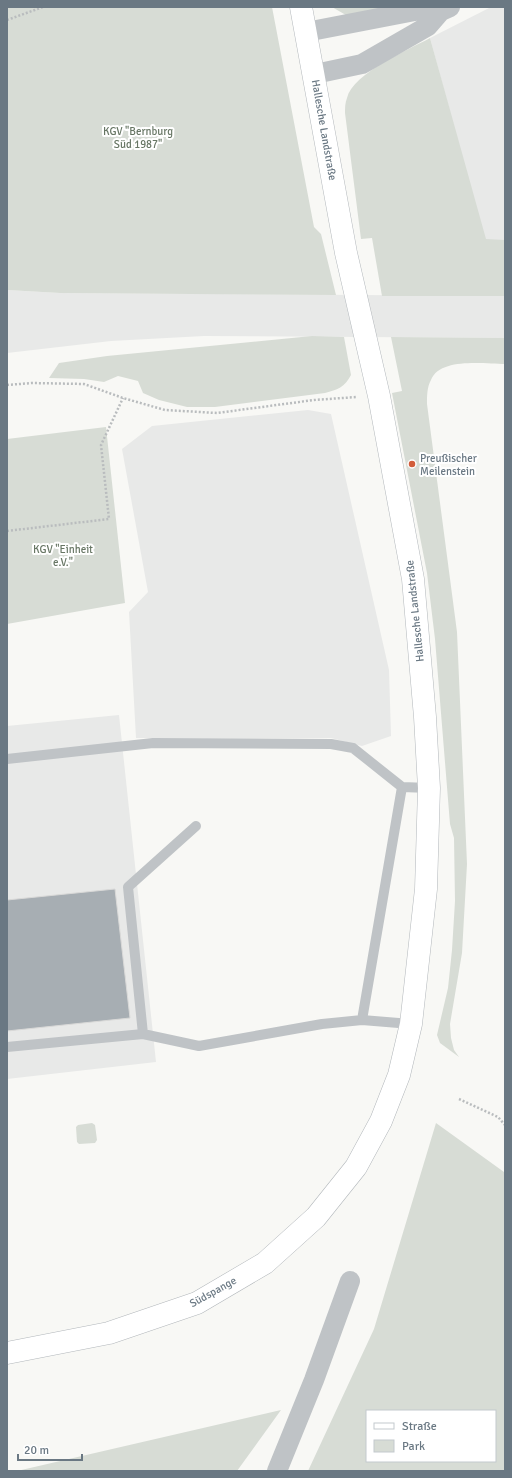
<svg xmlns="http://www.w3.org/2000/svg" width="512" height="1478" font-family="Signika,sans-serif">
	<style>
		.built { fill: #e8e9e8 }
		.green { fill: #d7dcd5; fill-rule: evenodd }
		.building { fill: #a7aeb3; stroke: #d9d9d8 }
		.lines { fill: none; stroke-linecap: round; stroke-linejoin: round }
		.secondary-casing { stroke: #b2b7bb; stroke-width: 23 }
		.path { stroke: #b9bcbe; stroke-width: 2.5; stroke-dasharray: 2 2; stroke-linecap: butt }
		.service { stroke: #bfc3c6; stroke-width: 10 }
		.minor { stroke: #bfc3c6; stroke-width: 20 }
		.secondary { stroke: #fff; stroke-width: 22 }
		.poi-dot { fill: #d25d3b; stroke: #fff; stroke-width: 1.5 }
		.labels { text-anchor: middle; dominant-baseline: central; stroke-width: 4; stroke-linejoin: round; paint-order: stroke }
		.street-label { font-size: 11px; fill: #6a7883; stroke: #fff }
		.park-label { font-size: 11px; fill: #677664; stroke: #fff }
		.poi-label { font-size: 11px; fill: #6a7883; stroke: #fff; text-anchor: start }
	</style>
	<rect width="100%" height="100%" fill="#f8f8f5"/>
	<path class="built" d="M491 7H505V263H491L430 38Z
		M7 290 60 293 505 296V338L204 336 111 341 7 353Z
		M308 410 331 414 389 670 391 736 362 746 331 738H136L129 612 148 592 122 449 152 426Z
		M119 715 156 1062 7 1079V726Z"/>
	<path class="green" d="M7 7H272L314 227 321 234 336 295 60 293 7 290Z
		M332 7H377L382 15 351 18Z
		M430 38 486 239 505 240V296H382L372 238 361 239 345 113C345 108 345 103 347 98 353 73 408 50 430 38Z
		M312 336 344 337 351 375C345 387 337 390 325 393L215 407H187L159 400 143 393 138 381 118 376 104 382 84 379 49 378 59 363 107 356Z
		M391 337 505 338V364C485 364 440 357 431 380 427 387 427 396 427 404L457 632 467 864 462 953 450 1024 451 1038 454 1050 459 1057 440 1043 437 1035 448 988 452 950 455 901 454 838 450 824 435 639 427 573 392 393 402 391Z
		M106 427 125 603 7 624V439Z
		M92 1123 95 1125 97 1140 95 1143 79 1144 77 1142 76 1127 78 1125Z
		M436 1123 504 1172 505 1176V1471H308L374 1329ZM367 1411H495V1461H367Z
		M281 1410 237 1471H17Z"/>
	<path class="building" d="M115 889 130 1018 7 1031V900Z"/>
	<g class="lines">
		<g class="secondary-casing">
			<path id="secondary" d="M7 1353 109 1333 197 1303 265 1263 316 1217 356 1167 381 1121 399 1075 411 1024 426 889 429 788 425 717 413 579 379 396 346 253 301 7"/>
		</g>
		<path class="path" d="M7 20 43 7
			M7 385 32 383 84 384 123 398 165 410 217 413 314 400 357 397
			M7 531 109 519 101 445 123 398
			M459 1099 498 1117 505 1125"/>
		<path class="service" d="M7 759 153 743 331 744 353 748 402 787 429 788
			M362 1020 402 787
			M143 1034 128 887 196 826
			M7 1047 143 1034 199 1046 322 1024 362 1020 411 1024"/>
		<path class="minor" d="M306 32 420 10 441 11 450 7
			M315 74 362 64 428 26 441 11
			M277 1471 314 1380 350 1281"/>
		<use href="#secondary" class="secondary"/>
	</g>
	<circle class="poi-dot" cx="412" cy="464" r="4"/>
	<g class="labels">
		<g class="street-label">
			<text transform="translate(324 130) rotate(80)">Hallesche Landstraße</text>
			<text transform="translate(415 611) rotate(-96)">Hallesche Landstraße</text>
			<text transform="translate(213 1292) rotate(-29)">Südspange</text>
		</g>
		<g class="park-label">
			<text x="138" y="131">KGV "Bernburg<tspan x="138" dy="13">Süd 1987"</tspan></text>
			<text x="63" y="549">KGV "Einheit<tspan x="63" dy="13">e.V."</tspan></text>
		</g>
		<g class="poi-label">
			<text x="420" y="458">Preußischer<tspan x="420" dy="13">Meilenstein</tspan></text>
		</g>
	</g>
	<rect width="512" height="1478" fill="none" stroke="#6a7883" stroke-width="16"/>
	<rect x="366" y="1410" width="130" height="52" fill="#ffffff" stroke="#c3c9cd"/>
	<rect x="374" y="1423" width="20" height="6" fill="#ffffff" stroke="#c3c9cd"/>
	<text x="402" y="1430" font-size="12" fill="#6a7883">Straße</text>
	<rect x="374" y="1440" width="20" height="12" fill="#d7dcd5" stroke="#c3c9cd"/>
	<text x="402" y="1450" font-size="12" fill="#6a7883">Park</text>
	<path d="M18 1454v6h64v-6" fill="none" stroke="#6a7883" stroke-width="2"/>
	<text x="24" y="1454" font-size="12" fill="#6a7883" stroke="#ffffff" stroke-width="3" paint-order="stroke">20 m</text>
</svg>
